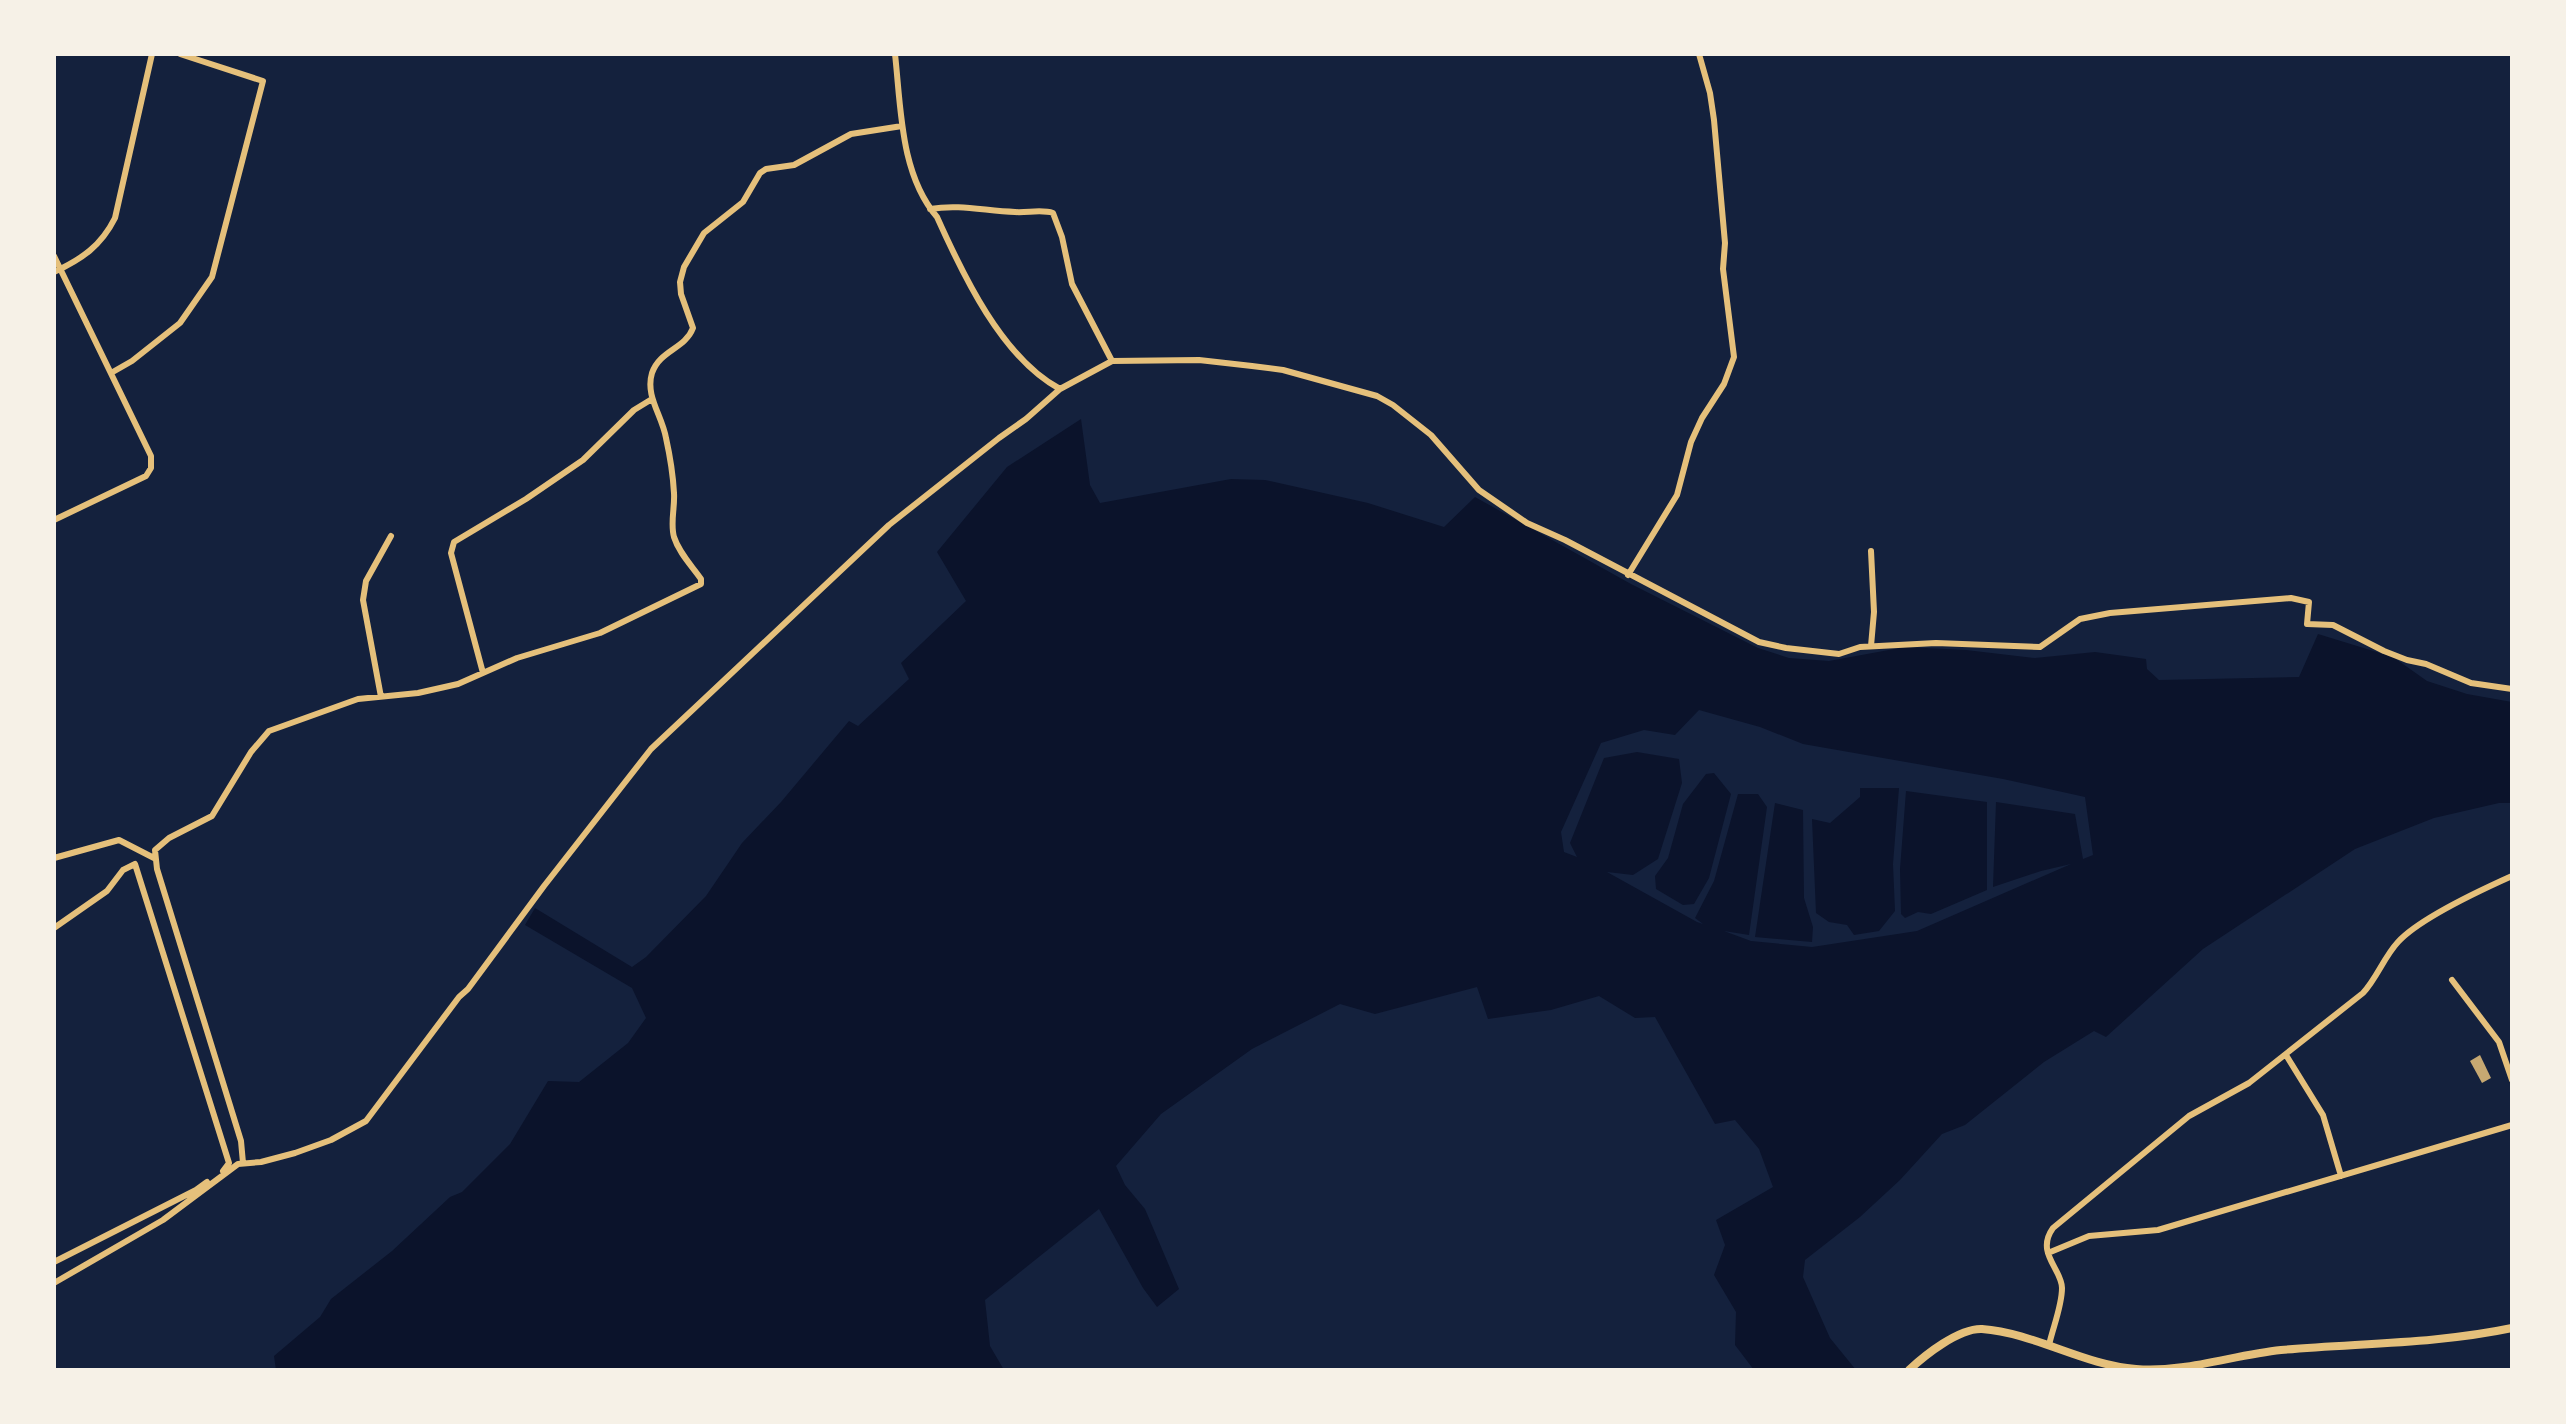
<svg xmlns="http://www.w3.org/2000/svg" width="2566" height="1424" font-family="Arial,sans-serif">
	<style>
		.water { fill: #0b132b; fill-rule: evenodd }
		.building { fill: #c6a872 }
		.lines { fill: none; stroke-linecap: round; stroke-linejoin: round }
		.minor { stroke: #e5c07b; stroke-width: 6 }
		.tertiary { stroke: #e5c07b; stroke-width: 8 }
	</style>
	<rect width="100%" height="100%" fill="#14213d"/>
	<path class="water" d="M1081 419 1090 485 1100 503 1231 479 1265 480 1368 503 1444 527 1475 497 1631 584 1758 648 1789 658 1829 661 1905 647 1966 650 2035 658 2095 652 2146 659 2147 669 2159 680 2299 677 2318 634 2393 657 2427 681 2467 694 2512 702V803H2499L2434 818 2355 849 2203 949 2106 1037 2094 1031 2044 1062 1965 1125 1942 1134 1900 1180 1860 1217 1805 1260 1803 1277 1830 1338 1856 1370H1754L1735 1345 1736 1312 1714 1275 1725 1245 1716 1220 1773 1187 1759 1149 1735 1120 1715 1124 1655 1017 1635 1018 1599 996 1551 1010 1488 1019 1477 987 1375 1014 1340 1004 1252 1049 1161 1114 1116 1166 1125 1185 1145 1209 1179 1289 1157 1307 1143 1288 1099 1209 985 1300 990 1346 1004 1370H276L274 1356 320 1317 331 1299 392 1251 450 1197 462 1192 510 1144 548 1081 579 1082 628 1043 646 1018 632 988 525 925 535 908 632 967 646 957 706 896 742 843 781 802 849 721 858 726 909 679 901 663 966 601 937 552 1007 467ZM1699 710 1760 727 1803 744 2003 779 2085 797 2093 855 2083 859 2075 814 1996 802 1993 887 2041 871 2071 864 1917 931 1812 947 1751 941 1724 931 1749 935 1767 807 1758 794H1738L1714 881 1695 918 1703 924 1697 922 1607 872 1633 875 1658 859 1682 783 1679 759 1637 752 1604 758 1570 843 1577 857 1564 852 1561 832 1601 743 1644 730 1675 735Z
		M1714 773 1731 794 1709 878 1694 904 1683 905 1656 889 1655 876 1668 858 1683 804 1706 774Z
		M1860 788H1899L1893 864 1895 911 1879 931 1854 935 1847 925 1829 922 1816 913 1812 819 1830 823 1860 797Z
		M1906 791 1987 802V890L1931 914 1918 912 1905 918 1901 914 1900 869Z
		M1775 803 1803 810 1804 898 1813 927 1812 942 1755 937Z"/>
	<path class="building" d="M2480 1055 2491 1078 2482 1083 2470 1061Z"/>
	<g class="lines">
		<path class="minor" d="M895 54C901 107 900 174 937 217 963 275 1002 358 1060 389
			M930 209C960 204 985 211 1015 212 1027 213 1042 209 1053 213L1062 237 1072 284 1112 361
			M54 256 151 456V468L146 476 54 520
			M54 272C82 259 101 246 115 218L152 54
			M111 373 132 361 180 323 212 277 263 81 180 54
			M1628 575 1677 495 1691 442 1702 418 1724 384 1734 357 1723 269 1725 243 1714 120 1710 93 1699 54
			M1871 646 1874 612 1871 551
			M483 673 451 553 454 542 526 499 583 460 634 410 652 399
			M381 697 363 600 366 581 391 536
			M54 858 119 840 154 858
			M54 928 107 891 123 870 135 864 229 1163 223 1171
			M2452 980 2499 1042 2512 1080
			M2286 1055 2323 1115 2341 1176
			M243 1163 241 1141 157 869 155 850 169 838 212 816 251 752 269 731 358 699 418 693 458 684 517 658 600 633 701 584V579C692 566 679 553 674 537 670 523 675 508 674 493 673 475 670 456 666 438 662 415 645 396 652 373 660 350 685 349 693 328L681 294 680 282 684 267 704 233 743 202 760 173 766 169 794 165 851 134 902 126
			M2048 1253 2089 1236 2158 1230 2512 1125
			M54 1262 196 1190 207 1182
			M54 1283 163 1220 238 1164 261 1162 295 1153 331 1140 366 1121 459 997 468 989 544 886 651 749 889 525 999 438 1026 419 1060 389 1112 361 1199 360 1252 366 1283 370 1377 396 1393 405 1431 435 1479 490 1527 523 1565 540 1759 642 1786 648 1839 654 1860 647 1936 643 2040 647 2080 619 2110 613 2291 598 2309 602 2307 624 2333 625 2384 651 2407 660 2426 664 2471 683 2512 689
			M2049 1345C2053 1327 2062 1306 2062 1288 2062 1269 2035 1253 2053 1228L2189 1116 2249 1083 2363 993C2377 978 2384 957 2398 942 2419 919 2483 889 2512 876"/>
		<path class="tertiary" d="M1909 1370C1925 1355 1959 1328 1982 1329 2035 1333 2083 1365 2136 1369 2184 1373 2233 1355 2281 1350 2358 1343 2436 1344 2512 1328"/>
	</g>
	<rect width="2566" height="1424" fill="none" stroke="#f6f1e7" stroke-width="112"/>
</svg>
